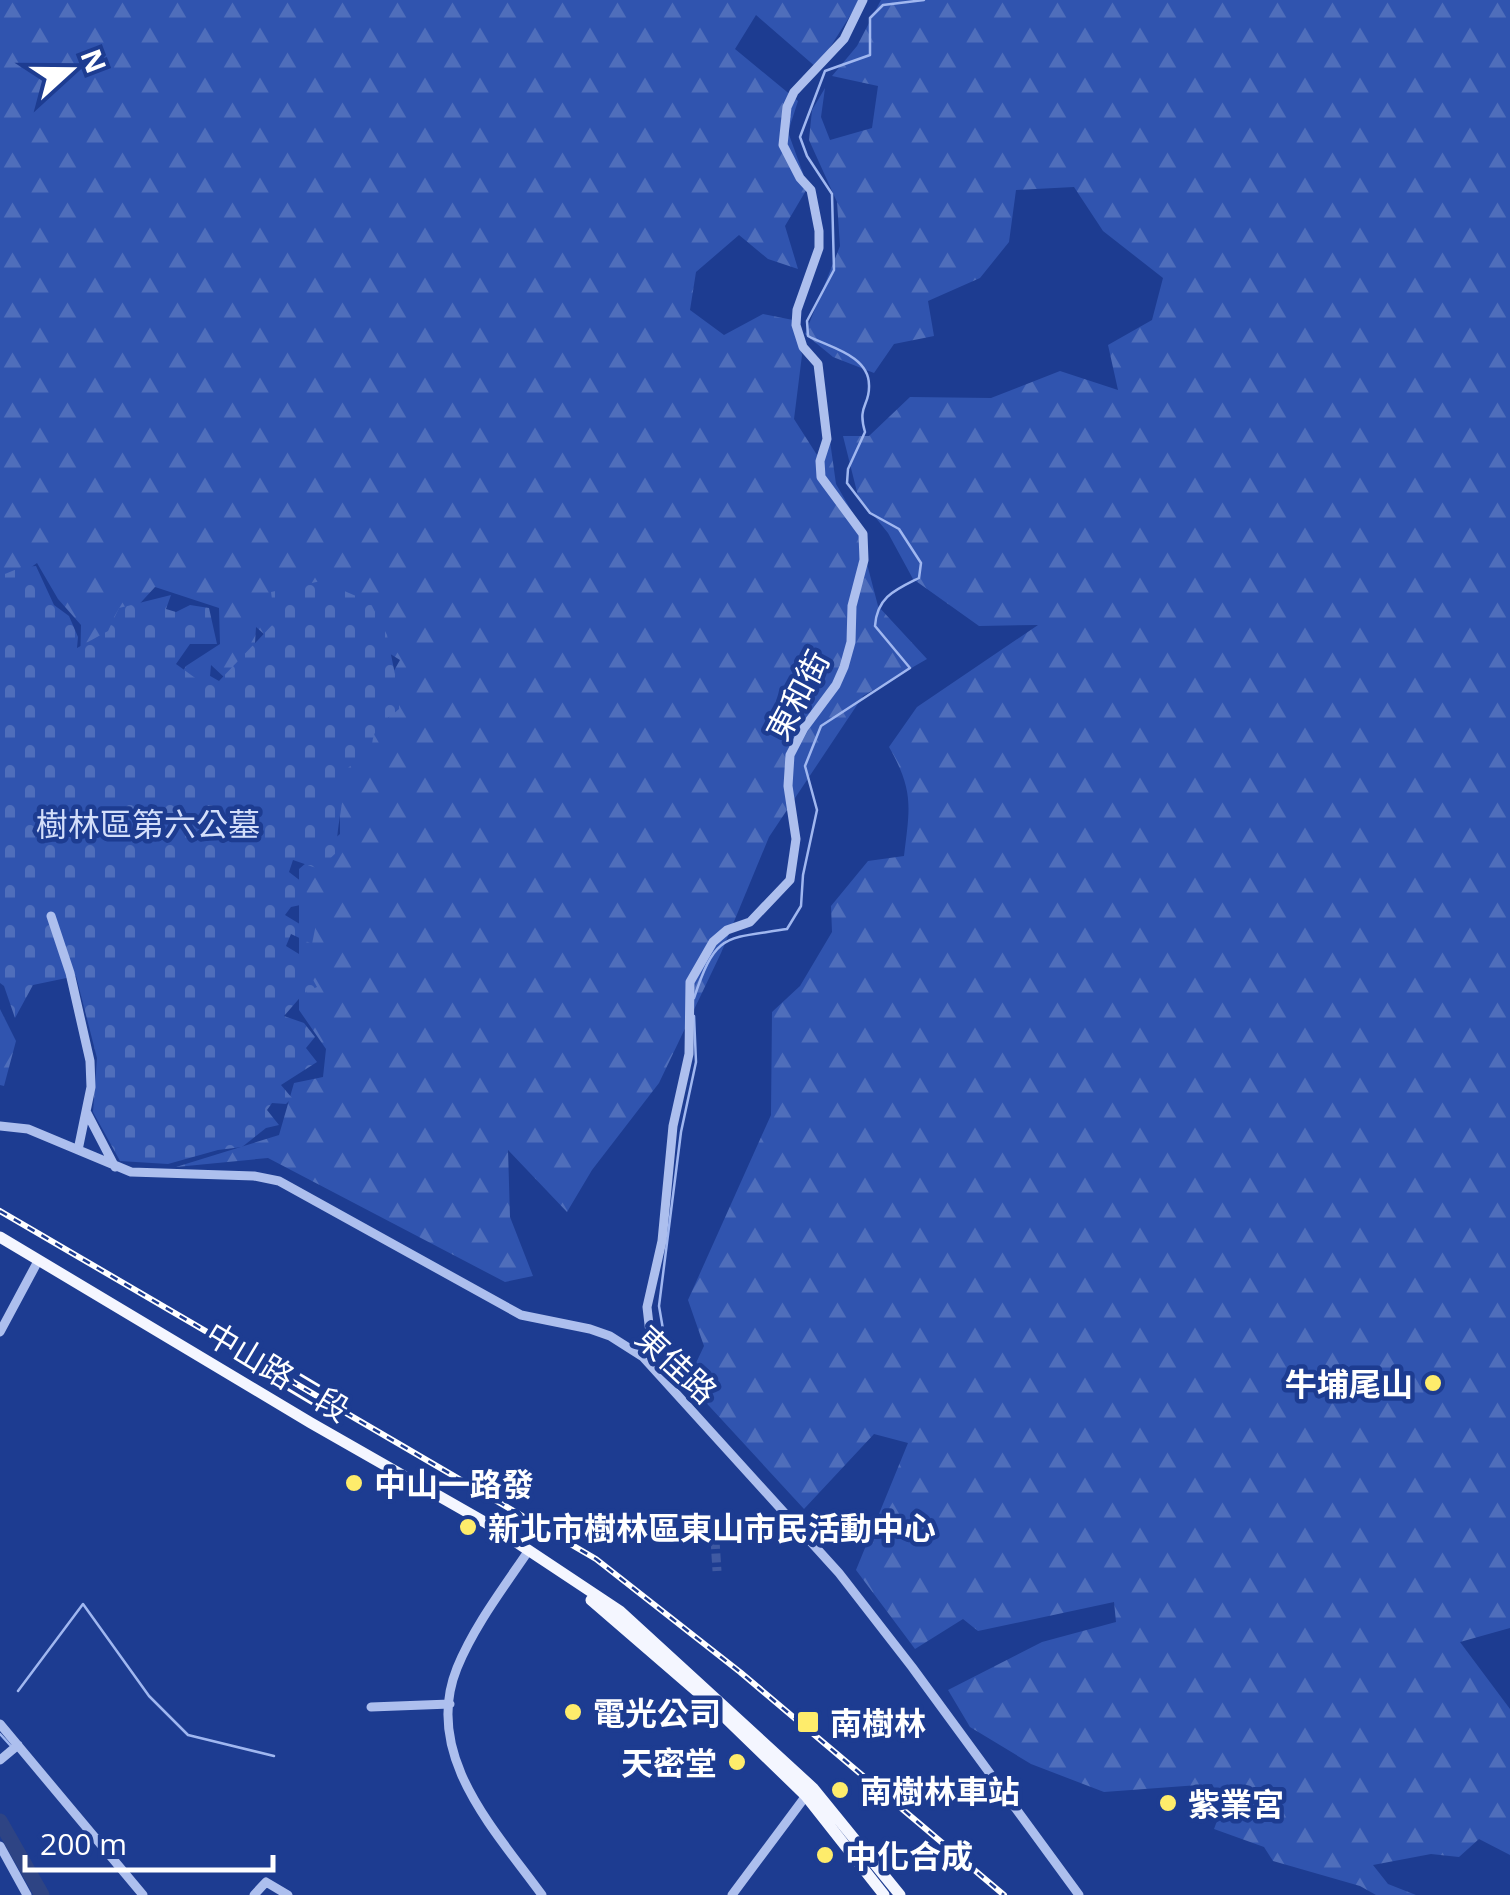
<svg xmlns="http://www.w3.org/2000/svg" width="1510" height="1895" font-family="'Open Sans','Noto Sans TC',sans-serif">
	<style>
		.forest { fill: url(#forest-firs) }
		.cemetery { fill: url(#cemetery-stones) }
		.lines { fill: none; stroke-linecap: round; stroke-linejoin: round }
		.stream { stroke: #a0b7f0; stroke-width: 2.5 }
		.river { stroke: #2e4484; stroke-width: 15 }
		.minor-tunnel { stroke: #3f59a2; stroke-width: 9; stroke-dasharray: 9 4.5; stroke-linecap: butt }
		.minor { stroke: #adbfee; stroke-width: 9 }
		.major { stroke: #f4f6ff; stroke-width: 11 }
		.rail-casing { stroke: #fff; stroke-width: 6 }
		.rail { stroke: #1d3c91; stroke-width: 2.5; stroke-dasharray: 8; stroke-linecap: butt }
		.poi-dot { fill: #feec6b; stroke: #1d3c91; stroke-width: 4 }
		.labels { text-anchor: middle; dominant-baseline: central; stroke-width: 9; stroke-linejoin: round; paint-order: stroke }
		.street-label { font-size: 32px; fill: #fff; stroke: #1d3c91 }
		.park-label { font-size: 32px; fill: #d3defa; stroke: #1d3c91 }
		.poi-label { font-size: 32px; font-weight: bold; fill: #fff; stroke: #1d3c91; text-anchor: start }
	</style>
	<defs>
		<pattern id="forest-firs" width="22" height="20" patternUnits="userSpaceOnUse" patternTransform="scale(2.5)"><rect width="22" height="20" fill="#3054af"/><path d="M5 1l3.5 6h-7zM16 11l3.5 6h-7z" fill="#4f6ebb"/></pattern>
		<pattern id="cemetery-stones" width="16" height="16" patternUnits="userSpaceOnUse" patternTransform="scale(2.5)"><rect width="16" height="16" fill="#3054af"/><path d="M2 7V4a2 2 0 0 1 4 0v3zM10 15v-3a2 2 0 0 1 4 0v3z" fill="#4f6ebb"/></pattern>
	</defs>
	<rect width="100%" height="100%" fill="#1d3c91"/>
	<path class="forest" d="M0 0H860L817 68 756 15 735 49 798 101 788 132 808 187 785 226 798 269 768 259 739 235 696 272 690 310 724 335 763 314 793 320 802 355 794 419 817 455 830 441 836 484 863 531 866 560 878 606 927 659 863 696 769 837 721 953 659 1083 592 1170 567 1212 508 1150 510 1217 533 1276 505 1282 268 1158 176 1167 279 1135 294 1083 323 1077 326 1049 299 1010V869L340 834V766L400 660 316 608 282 650 256 627 252 691H239L211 665 208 699 151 722 186 666 220 644 219 608 155 587 80 669 81 625 58 599 37 563 0 589Z
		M881 0H1510V1628L1460 1642 1510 1709V1855L1479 1839 1459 1857 1431 1854 1373 1865 1388 1884 1416 1895H1376L1360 1886 1273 1861 1264 1847 1214 1829 1223 1805 1212 1784 1104 1792 1031 1764 970 1727 948 1690 1042 1642 1116 1622 1114 1602 978 1631 963 1619 915 1649 856 1570 908 1443 874 1434 804 1509 687 1382 704 1346 688 1300 771 1115 772 1012 800 986 832 932 831 906 868 861 904 856C910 807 914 791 889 747L917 707 1038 625 979 626 913 579 888 533 858 496 843 436H869L910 397 991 398 1060 371 1118 390 1108 345 1152 320 1163 278 1103 231 1074 187 1016 190 1009 242 980 278 928 301 934 336 894 344 874 373 833 357 805 334 840 246 837 202 809 140 812 110 825 88 821 117 830 140 872 128 878 86 832 76 857 46Z
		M0 1009 16 1041 4 1086 0 1085Z"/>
	<path class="cemetery" d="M36 566 54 605 69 616 78 637 77 648 108 631 119 608 171 595 166 609 176 612 190 605 209 608 217 644H190L176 664 198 680 205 673 219 681 275 622 271 592 321 581 370 602 387 635 399 694V709C385 721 373 726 372 746L348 768 351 780 340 785C347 800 334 829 338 851L319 869 293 860 289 872 302 882 308 896 305 904 291 907 285 915 303 926 316 924 312 944 291 934 286 946 299 954 317 987 304 993 284 1016 304 1023 315 1037 306 1048 317 1062 281 1085 292 1098 286 1104 272 1103 267 1110 279 1125 266 1128 242 1147 218 1150 168 1164 120 1161 93 1112 97 1058 76 976 33 985 15 1018 4 986 0 983V576L22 567Z"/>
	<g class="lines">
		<path class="stream" d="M694 998C716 932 724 939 787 929L801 906 803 875 817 810 805 766 821 726 910 668 875 626C877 597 895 590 919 578L921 563 899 529 870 513 847 483 848 469 865 432C857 405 870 406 869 385 869 355 828 347 808 336L807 321 834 270 832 194 807 156 800 137 825 71 870 55V18L883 5 924 0
			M670 1370 659 1306 681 1132 696 1062 694 1016
			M18 1691 83 1604 149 1696 188 1735 274 1756
			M0 1734 10 1745"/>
		<path class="river" d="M0 1821 42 1895"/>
		<path class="minor-tunnel" d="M715 1540 717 1571"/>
		<path class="minor" d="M51 916 70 973 90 1061 91 1087 78 1150
			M87 1113 115 1167
			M0 1126 28 1129 131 1172 254 1176 279 1181 521 1315 590 1329 610 1336 643 1357 839 1573 912 1667 1079 1895
			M0 1332 38 1261
			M654 1368 647 1307 662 1241 673 1126 689 1054 690 982 713 942 727 930 750 922 790 880 796 839 788 786 790 755 804 728 836 685 844 667 851 642 852 606 864 560 863 534 821 477 820 461 827 439 818 364 803 347 796 325 797 310 819 248V231L811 190 800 178 783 145 787 107 794 92 844 39 863 0
			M529 1550C504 1587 474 1626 457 1668 422 1755 495 1830 542 1895
			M371 1707 450 1704
			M0 1724 143 1895
			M0 1760 18 1745
			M0 1846 27 1895
			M254 1895 266 1882 288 1895
			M732 1895 808 1793"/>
		<path class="major" d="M0 1237 311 1423 495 1528 620 1611 813 1788 900 1895
			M591 1600 708 1701 806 1796 884 1895"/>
		<g class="rail-casing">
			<path id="rail" d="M0 1211 596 1559 740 1672 1004 1895"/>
		</g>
		<use href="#rail" class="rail"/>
	</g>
	<g class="poi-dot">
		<circle cx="1433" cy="1383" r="10"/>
		<circle cx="354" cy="1483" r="10"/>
		<circle cx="468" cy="1527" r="10"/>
		<circle cx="573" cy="1712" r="10"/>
		<rect x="796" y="1710" width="24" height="24" rx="5"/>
		<circle cx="737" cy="1762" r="10"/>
		<circle cx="840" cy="1790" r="10"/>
		<circle cx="1168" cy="1803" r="10"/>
		<circle cx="825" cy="1855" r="10"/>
	</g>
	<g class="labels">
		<g class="street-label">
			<text transform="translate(797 695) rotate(-62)">東和街</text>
			<text transform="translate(677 1364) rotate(43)">東佳路</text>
			<text transform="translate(278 1371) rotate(31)">中山路二段</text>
		</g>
		<g class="park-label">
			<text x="148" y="823">樹林區第六公墓</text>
		</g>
		<g class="poi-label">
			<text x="1413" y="1383" text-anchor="end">牛埔尾山</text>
			<text x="374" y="1483">中山一路發</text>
			<text x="488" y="1527">新北市樹林區東山市民活動中心</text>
			<text x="593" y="1712">電光公司</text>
			<text x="830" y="1722">南樹林</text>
			<text x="717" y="1762" text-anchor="end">天密堂</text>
			<text x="860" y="1790">南樹林車站</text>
			<text x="1188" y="1803">紫業宮</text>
			<text x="845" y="1855">中化合成</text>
		</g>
	</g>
	<g transform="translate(70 70) rotate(69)" stroke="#1d3c91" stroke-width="8" paint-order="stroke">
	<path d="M0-8L18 38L0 25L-18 38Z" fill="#ffffff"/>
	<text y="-15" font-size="28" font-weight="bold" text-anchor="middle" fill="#ffffff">N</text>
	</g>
	<path d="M25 1855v15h248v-15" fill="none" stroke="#ffffff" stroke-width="5"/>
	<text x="40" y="1855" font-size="30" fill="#ffffff" stroke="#1d3c91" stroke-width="8" paint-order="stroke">200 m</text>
</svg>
